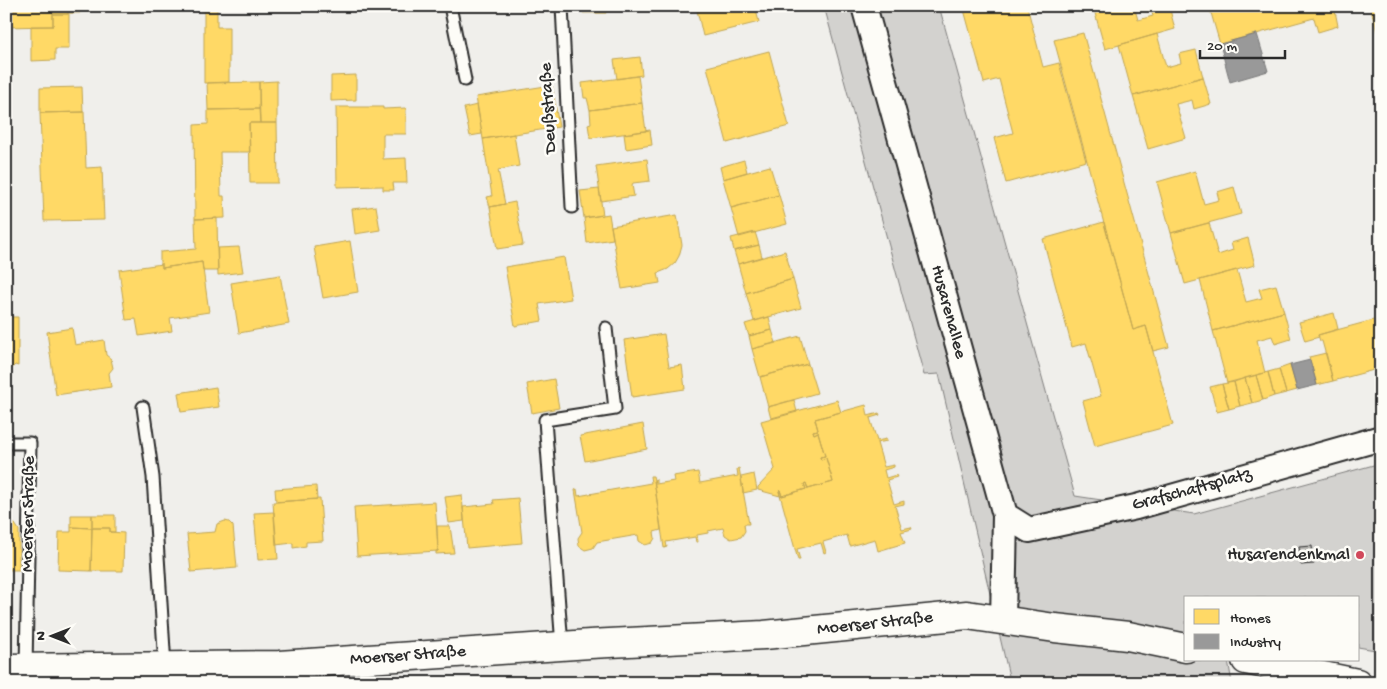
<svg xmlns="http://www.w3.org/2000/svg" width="1387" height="689" font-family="'Gochi Hand',sans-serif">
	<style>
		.green { fill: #d3d2cf; stroke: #7f7e7d }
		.homes { fill: #ffd966; stroke: #bfa554 }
		.industry { fill: #999; stroke: #787878 }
		.building { fill: #bdbcb8; stroke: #2b2b2b }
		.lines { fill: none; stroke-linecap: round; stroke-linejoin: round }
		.service-casing { stroke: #2b2b2b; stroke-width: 15 }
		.minor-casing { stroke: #2b2b2b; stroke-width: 28 }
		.secondary-casing { stroke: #2b2b2b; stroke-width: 31 }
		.service { stroke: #fdfcf7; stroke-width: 11 }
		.minor { stroke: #fdfcf7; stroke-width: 24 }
		.secondary { stroke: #fdfcf7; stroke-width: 28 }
		.poi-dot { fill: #d1495b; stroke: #fdfcf7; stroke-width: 2 }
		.labels { text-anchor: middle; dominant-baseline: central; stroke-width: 5; stroke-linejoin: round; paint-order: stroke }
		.street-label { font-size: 18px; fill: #2b2b2b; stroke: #fdfcf7 }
		.poi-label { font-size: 18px; fill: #2b2b2b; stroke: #fdfcf7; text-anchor: end }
	</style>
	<rect width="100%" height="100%" fill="#f0efeb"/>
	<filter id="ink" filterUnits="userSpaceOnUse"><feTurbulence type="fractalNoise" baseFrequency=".02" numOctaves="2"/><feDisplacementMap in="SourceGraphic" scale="10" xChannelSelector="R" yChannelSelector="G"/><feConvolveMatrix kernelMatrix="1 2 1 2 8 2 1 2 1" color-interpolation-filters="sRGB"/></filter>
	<g filter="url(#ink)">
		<path class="green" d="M824 6H939L1075 496 1194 514 1381 463V651L1358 647V598H1186V660H1228L1232 683H1047L1009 676 939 374 924 375Z"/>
		<path class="homes" d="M6 6H53V26L6 27Z
			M53 6H68V14H53Z
			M68 6H80V13H68Z
			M204 6H217V27H229V82L204 83Z
			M581 6H605L606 13H583V8H581Z
			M696 6H755L759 22 703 36Z
			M963 6H1027L1043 67 1059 63 1086 161 1006 183 994 138 1013 133 999 79 984 83Z
			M1093 6H1134L1138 20 1153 16 1150 7 1169 6 1175 29 1105 49Z
			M1209 6H1334L1338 26 1318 32 1314 18 1220 44Z
			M1370 6H1381V34L1380 32H1377Z
			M53 14H69V49H55V60L31 61V26H53Z
			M1083 33 1169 347 1153 351 1146 326 1133 330 1054 40Z
			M1157 34 1166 67 1181 63 1179 54 1196 50 1203 77 1133 96 1119 45Z
			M769 51 789 126 727 143 707 67Z
			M640 57 642 75 617 79 614 60Z
			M356 75V100L331 101V76Z
			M638 76 642 103 590 110 587 98H584L582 83Z
			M1203 77 1211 104 1194 109 1192 100 1176 104 1186 138 1148 149 1133 96Z
			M277 81V123H260L259 82Z
			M259 82V109L208 110 207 83Z
			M552 85 559 127 483 139 476 97Z
			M82 87 83 112 40 113V88Z
			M642 103 646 131 590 138 588 124 591 123 590 110Z
			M477 105 482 134 470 136 464 108Z
			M336 107H383V109L406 108V134H383V159L406 158 407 183H393L394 190H383V186L337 187Z
			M259 109 260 123H249L250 152H220L221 196H224L225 218 195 219 194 125 208 124V110Z
			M84 112 86 168 102 167 104 220 44 221 40 113Z
			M249 123H277L278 183H250Z
			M650 130 652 145 626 149 624 134Z
			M514 134 519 166 498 170 505 204 490 207 487 197 492 196 483 139Z
			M647 159 650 181 633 183 632 185 634 196 601 201 596 166Z
			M744 160 747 172 723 179 720 167Z
			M770 166 779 195 731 208 723 179Z
			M1195 171 1204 204 1219 200 1217 192 1234 187 1241 214 1171 233 1157 182Z
			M599 189 603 215 584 218 580 191Z
			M779 195 787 224 739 237 731 208Z
			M515 202 523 245 497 249 490 207Z
			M376 206 380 230 355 234 352 209Z
			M609 214 613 239 587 243 584 218Z
			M677 215 682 245 679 256 675 263 668 269 658 273 660 283 622 289 611 226Z
			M217 218 218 271H203L202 262 162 268V264H160V252L196 249 195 219Z
			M1104 222 1133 330 1146 326 1173 425 1095 446 1083 401 1101 396 1086 343 1072 347 1043 239Z
			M1209 223 1218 255 1233 250 1231 243 1248 238 1255 265 1185 284 1171 233Z
			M755 232 759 245 734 251 731 238Z
			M350 241 358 292 323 298 314 247Z
			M759 245 762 257 738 264 734 251Z
			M239 247 243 272 218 275 217 248Z
			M785 251 793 279 746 293 738 264Z
			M564 257 571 299 539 304 542 321 515 326 505 267Z
			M202 262 209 312 170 318 172 331 139 336 136 319 126 320 119 270 162 264V268Z
			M1237 270 1246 302 1262 298 1259 289 1276 285 1284 312 1213 331 1200 280Z
			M280 275 289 324 239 333 231 283Z
			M793 279 801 308 754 321 746 293Z
			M1284 312 1291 339 1275 344 1272 336 1257 340 1265 373 1227 383 1213 331Z
			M1334 313 1338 329 1318 335 1319 337 1305 341 1299 322Z
			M6 317H18V366L15 365 11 369H6Z
			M769 317 772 330 749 336 745 324Z
			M1381 318V368L1333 381 1322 341H1320L1318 335Z
			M72 328 75 345 104 340 106 355 111 359 113 368 109 373 111 387 56 395 47 332Z
			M772 330 776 343 752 349 749 336Z
			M664 334 669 367 682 365 685 389 632 397 624 340Z
			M800 336 808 364 760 377 752 349Z
			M1326 353 1333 381 1317 385 1309 357Z
			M808 364 817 393 768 407 760 377Z
			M1290 365 1297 390 1286 393 1279 369Z
			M1279 369 1286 393 1274 396 1268 372Z
			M1268 372 1274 396 1263 400 1256 375Z
			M1256 375 1263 400 1252 403 1245 378Z
			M1245 378 1252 403 1240 406 1234 382Z
			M554 379 559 408 532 413 527 384Z
			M1234 382 1240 406 1229 409 1222 384Z
			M1222 384 1229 409 1217 412 1210 387Z
			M216 387 219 407 181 412 178 393Z
			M794 400 797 412 771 419 768 407Z
			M837 400 841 412 815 419 818 430 813 431 814 434 818 432 825 456 820 457 821 460 826 458 833 482 808 489 806 483 804 484 806 489 782 496 780 490 779 491 780 496 758 490V487L775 469 761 421Z
			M866 405 868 416 879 413 880 415 870 418 877 441 886 439 887 441 877 443 884 467 894 465V467L884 470 886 478 896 475 897 477 887 480 894 504 904 501V504L895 506 902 529 911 527 912 529 901 532 905 543 878 551 875 539 850 546 847 535 823 542 826 552 824 553 821 543 797 549 800 560H798L779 491 780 490 782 496 806 489 804 484 806 483 808 489 833 482 826 458 821 460 820 457 825 456 818 432 814 434 813 431 818 430 815 419Z
			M643 424 647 449 585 461 580 436Z
			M739 468 749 524H744L745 531 741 537 731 539 725 535 723 528 708 531V533L697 535 698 542H696L695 537 666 542 667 547 664 548 654 480 656 479V484L674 481 673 476 698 472 700 483 738 476 737 469Z
			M754 474 757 490 743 493 741 477Z
			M650 476H653L654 480 661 530 654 532 655 538 652 543 645 545 639 541 638 535 597 542 593 548 585 550 579 546 578 538 582 532 575 490 577 489 578 496 651 483Z
			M316 486 317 499 276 502 275 489Z
			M462 495 464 521 449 523 445 497Z
			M518 498 522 543 467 548 463 507 494 504 493 500Z
			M320 499 323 541 306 542V546L293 548V543L276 545 273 502Z
			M435 502 438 551 357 556 354 507Z
			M274 512 278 559 258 560 254 513Z
			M71 515H92V528L71 527Z
			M92 515H115V532H110V528H92Z
			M225 521 229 522 233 526 237 568 191 572 187 534 215 532 217 524Z
			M8 522 15 524 19 530V570H6V523Z
			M437 526H450L454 553 436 554V551H438Z
			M71 527 92 528 91 571 58 570 59 532H71Z
			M92 528H110V532L124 533 123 571H91Z"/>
		<path class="industry" d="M1257 34 1268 71 1230 82 1220 44Z
			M1310 360 1317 385 1297 390 1290 365Z"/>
		<path class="building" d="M1312 546 1314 564 1301 565 1299 547Z"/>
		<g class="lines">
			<g class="service-casing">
				<path id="service" d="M450 6 465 80
					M562 6 572 207
					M143 407 153 477 165 666
					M6 443H30L26 668
					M562 646 545 420 615 409 606 328"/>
			</g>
			<g class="minor-casing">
				<path id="minor" d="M864 6 1005 515 1003 621
					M1005 515 1029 530 1136 507 1381 438"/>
			</g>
			<g class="secondary-casing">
				<path id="secondary" d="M1246 660 1357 683
					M6 668 279 665 590 644 764 635 967 615 1055 628 1128 636 1186 648"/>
			</g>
			<use href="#service" class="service"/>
			<use href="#minor" class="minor"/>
			<use href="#secondary" class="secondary"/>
		</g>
	</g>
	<circle class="poi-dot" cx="1360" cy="555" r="5"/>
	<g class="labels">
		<g class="street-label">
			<text transform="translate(549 108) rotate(-93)">Deußstraße</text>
			<text transform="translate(948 312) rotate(75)">Husarenallee</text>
			<text transform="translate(1192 490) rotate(-15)">Grafschaftsplatz</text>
			<text transform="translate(29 514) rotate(-89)">Moerser Straße</text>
			<text transform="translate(875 624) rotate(-6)">Moerser Straße</text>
			<text transform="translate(408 656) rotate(-4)">Moerser Straße</text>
		</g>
		<g class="poi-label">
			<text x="1350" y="555">Husarendenkmal</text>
		</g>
	</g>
	<rect width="1387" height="689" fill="none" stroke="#fdfcf7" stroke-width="25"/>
	<rect x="12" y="12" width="1362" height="664" fill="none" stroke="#2b2b2b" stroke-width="2" filter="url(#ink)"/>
	<rect x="1184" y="596" width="175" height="65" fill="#fdfcf7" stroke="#a9a8a5"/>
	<rect x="1194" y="609" width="25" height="15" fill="#ffd966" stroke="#a9a8a5"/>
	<text x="1230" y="622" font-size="15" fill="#2b2b2b">Homes</text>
	<rect x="1194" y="634" width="25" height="15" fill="#999999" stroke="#a9a8a5"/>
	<text x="1230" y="646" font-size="15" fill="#2b2b2b">Industry</text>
	<g transform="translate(52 636) rotate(270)" stroke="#fdfcf7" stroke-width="4" paint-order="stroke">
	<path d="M0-4L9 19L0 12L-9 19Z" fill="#2b2b2b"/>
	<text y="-8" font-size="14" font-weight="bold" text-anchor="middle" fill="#2b2b2b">N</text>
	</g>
	<path d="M1200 50v8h85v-8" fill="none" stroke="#2b2b2b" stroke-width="2.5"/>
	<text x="1207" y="50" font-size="15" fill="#2b2b2b" stroke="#fdfcf7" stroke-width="4" paint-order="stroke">20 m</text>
</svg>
